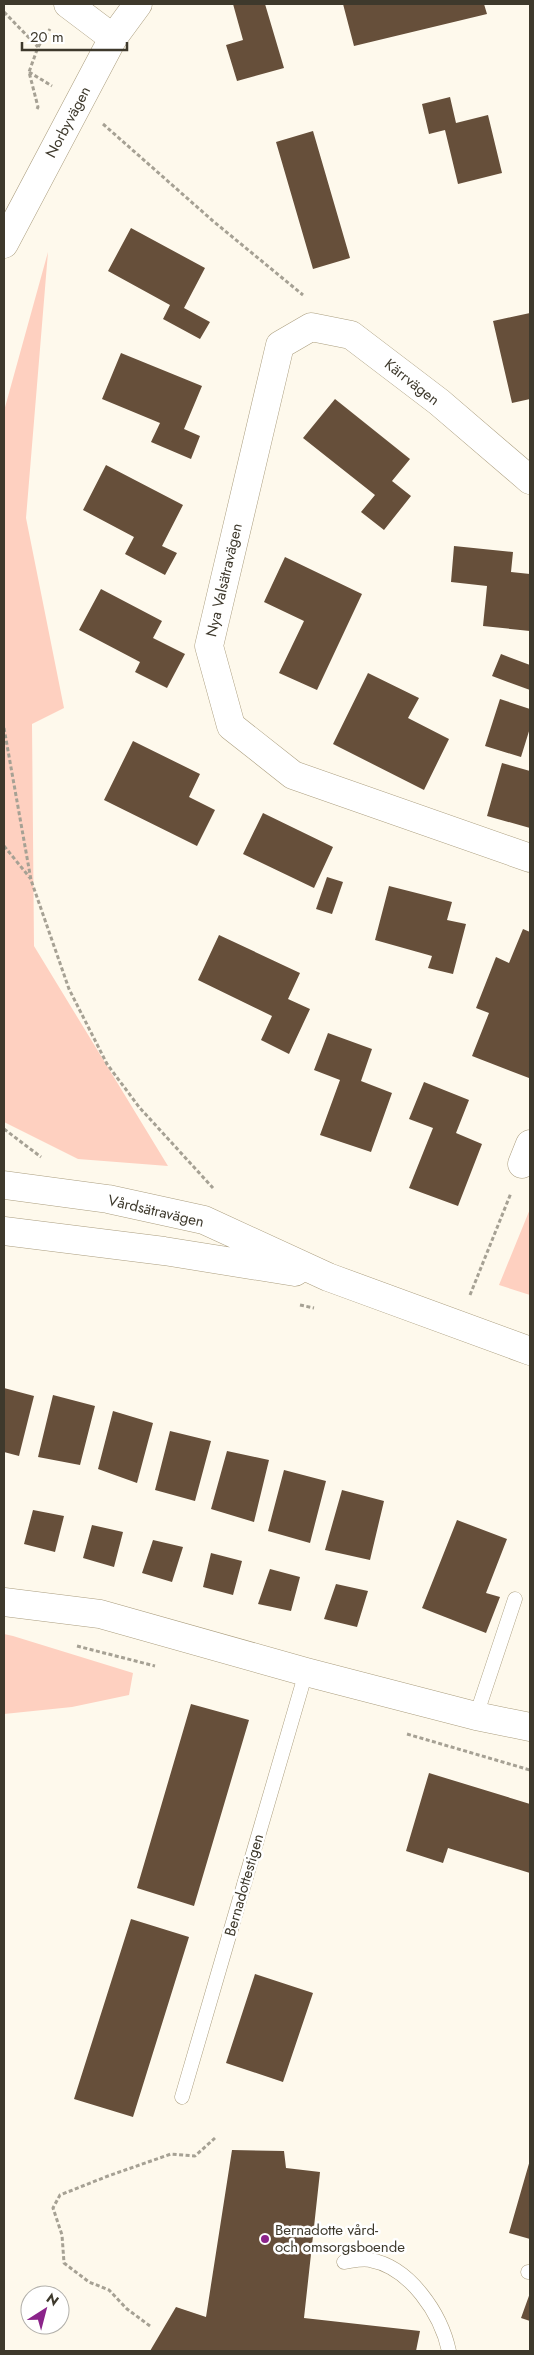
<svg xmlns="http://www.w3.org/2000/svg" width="534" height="2355" font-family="Jost,sans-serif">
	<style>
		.green { fill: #fed0c0 }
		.building { fill: #664f3a }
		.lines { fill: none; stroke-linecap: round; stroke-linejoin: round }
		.service-casing { stroke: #ab9e7f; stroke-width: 15 }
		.minor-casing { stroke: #ab9e7f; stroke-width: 29 }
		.tertiary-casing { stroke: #ab9e7f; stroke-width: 29 }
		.secondary-casing { stroke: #ab9e7f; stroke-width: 29 }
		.path { stroke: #a6a194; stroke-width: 3; stroke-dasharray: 4 2.5; stroke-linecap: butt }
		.service { stroke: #fff; stroke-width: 14 }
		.minor { stroke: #fff; stroke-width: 28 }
		.tertiary { stroke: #fff; stroke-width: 28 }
		.secondary { stroke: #fff; stroke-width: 28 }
		.poi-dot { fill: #8b248a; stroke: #fff; stroke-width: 2 }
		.labels { text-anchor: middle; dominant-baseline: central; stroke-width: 5; stroke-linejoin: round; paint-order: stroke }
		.street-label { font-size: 15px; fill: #3e392c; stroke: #fff }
		.poi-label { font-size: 15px; fill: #3e392c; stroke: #fff; text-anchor: start }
	</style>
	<rect width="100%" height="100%" fill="#fef9ec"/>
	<path class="green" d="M48 252 26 518 64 708 32 724 34 946 168 1166 78 1159 4 1122V411Z
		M530 1209V1295L499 1285Z
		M4 1634 13 1636 133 1673 129 1695 72 1707 4 1714Z"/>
	<path class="building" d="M233 4H265L284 68 237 81 226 45 243 40Z
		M343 4H484L487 14 354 46Z
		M450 97 456 123 488 115 502 173 458 184 445 130 429 134 422 104Z
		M313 131 350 258 313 269 276 142Z
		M131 228 205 268 184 308 210 322 200 339 163 319 170 305 108 271Z
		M530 313V399L512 403 493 321Z
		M121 353 202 386 184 429 200 436 191 459 151 442 160 423 102 399Z
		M335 399 410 459 392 481 411 496 384 530 361 512 375 495 303 438Z
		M106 465 183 505 162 546 177 553 165 575 125 554 134 537 83 510Z
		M454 546 513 552 511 572 530 574V631L483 626 487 586 451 582Z
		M285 557 362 594 317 690 279 673 304 621 264 602Z
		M101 589 162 621 153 638 185 654 167 688 135 672 140 662 79 630Z
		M501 654 530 665V690L492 676Z
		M368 673 419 698 408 718 449 739 424 790 333 744Z
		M500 699 530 709V728L521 757 485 746Z
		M133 741 200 774 189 797 215 810 197 846 104 800Z
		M502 763 530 771V828L487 816Z
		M263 813 333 847 314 888 243 854Z
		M327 877 343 882 332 914 316 909Z
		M389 886 452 902 447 920 466 924 453 974 428 968 432 956 375 940Z
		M523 929 530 932 529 1078 472 1056 489 1013 476 1008 496 957 509 963Z
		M219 935 300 973 288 999 310 1009 289 1054 261 1040 272 1016 198 980Z
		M328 1033 372 1049 361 1081 392 1093 371 1152 320 1135 340 1080 314 1070Z
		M424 1082 469 1100 456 1133 482 1144 458 1206 409 1188 433 1128 409 1119Z
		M4 1388 34 1396 19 1456 4 1452Z
		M53 1395 95 1406 80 1465 38 1457Z
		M113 1411 153 1423 137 1483 98 1469Z
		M170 1431 211 1441 195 1501 155 1490Z
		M227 1451 269 1460 254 1522 211 1509Z
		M284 1470 326 1481 310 1543 268 1531Z
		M342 1490 384 1501 370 1560 325 1550Z
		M33 1510 64 1516 55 1552 24 1544Z
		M457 1520 507 1539 486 1593 500 1597 486 1633 422 1608Z
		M92 1525 123 1532 114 1567 83 1558Z
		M153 1540 183 1547 172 1582 142 1573Z
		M211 1553 242 1561 233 1595 203 1587Z
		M270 1569 300 1577 291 1611 258 1604Z
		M336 1584 368 1591 357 1627 324 1619Z
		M191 1704 249 1720 194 1906 137 1888Z
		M429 1773 530 1804V1873L448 1848 443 1863 406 1851Z
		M131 1919 189 1937 133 2117 74 2099Z
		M255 1974 313 1993 283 2082 226 2063Z
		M232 2150 284 2151 286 2168 320 2172 304 2318 420 2331 416 2351H150L176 2307 206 2317Z
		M530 2160V2239L509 2233Z
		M530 2293V2321L521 2318Z"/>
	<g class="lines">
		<g class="service-casing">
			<path id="service" d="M476 1716 515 1599
				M182 2097 306 1672
				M344 2262C352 2261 362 2258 370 2260 410 2267 441 2314 449 2351
				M528 2272H530"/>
		</g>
		<g class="minor-casing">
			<path id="minor" d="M68 4 113 38
				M530 480 439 402 351 335 311 327 280 345 209 646 231 726 293 775 530 858
				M522 1164 530 1144
				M4 1602 100 1614 306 1672 476 1716 530 1727"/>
		</g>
		<g class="tertiary-casing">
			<path id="tertiary" d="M4 244 113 38 138 4"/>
		</g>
		<g class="secondary-casing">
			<path id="secondary" d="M4 1185 108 1199 204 1220 328 1277 530 1351
				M4 1231 164 1251 295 1272"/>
		</g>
		<path class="path" d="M4 12 38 47
			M29 72 52 86
			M37 109 38 107 29 72 38 47 50 29
			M103 124 213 221 303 295
			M4 728 31 880 69 989 107 1064 139 1107 213 1188
			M4 846 31 879
			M4 1129 41 1157
			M470 1295 511 1193
			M300 1305 314 1308
			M77 1646 155 1666
			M407 1734 530 1770
			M150 2326 127 2309 109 2290 89 2282 64 2263 62 2235 53 2208 60 2195 108 2176 171 2154 195 2156 215 2138"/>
		<use href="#service" class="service"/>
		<use href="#minor" class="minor"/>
		<use href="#tertiary" class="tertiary"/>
		<use href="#secondary" class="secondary"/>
	</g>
	<circle class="poi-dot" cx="265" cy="2239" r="5"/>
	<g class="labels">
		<g class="street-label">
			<text transform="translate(68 122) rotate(-62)">Norbyvägen</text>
			<text transform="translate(412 382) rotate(38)">Kärrvägen</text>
			<text transform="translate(224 580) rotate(-77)">Nya Valsätravägen</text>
			<text transform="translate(156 1211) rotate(13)">Vårdsätravägen</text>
			<text transform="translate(244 1885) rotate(-74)">Bernadottestigen</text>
		</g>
		<g class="poi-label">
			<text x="275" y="2230">Bernadotte vård-<tspan x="275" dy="17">och omsorgsboende</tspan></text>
		</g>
	</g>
	<rect width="534" height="2355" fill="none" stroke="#3e392c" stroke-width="10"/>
	<g transform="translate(45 2310) rotate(36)"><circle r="24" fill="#ffffff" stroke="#b2b0ab"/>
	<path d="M0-4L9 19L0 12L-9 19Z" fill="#8b248a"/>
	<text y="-8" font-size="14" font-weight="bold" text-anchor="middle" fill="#3e392c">N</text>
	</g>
	<path d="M22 42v8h105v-8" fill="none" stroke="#3e392c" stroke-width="2.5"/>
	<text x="30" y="42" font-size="15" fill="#3e392c" stroke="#ffffff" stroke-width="4" paint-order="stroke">20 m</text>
</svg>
